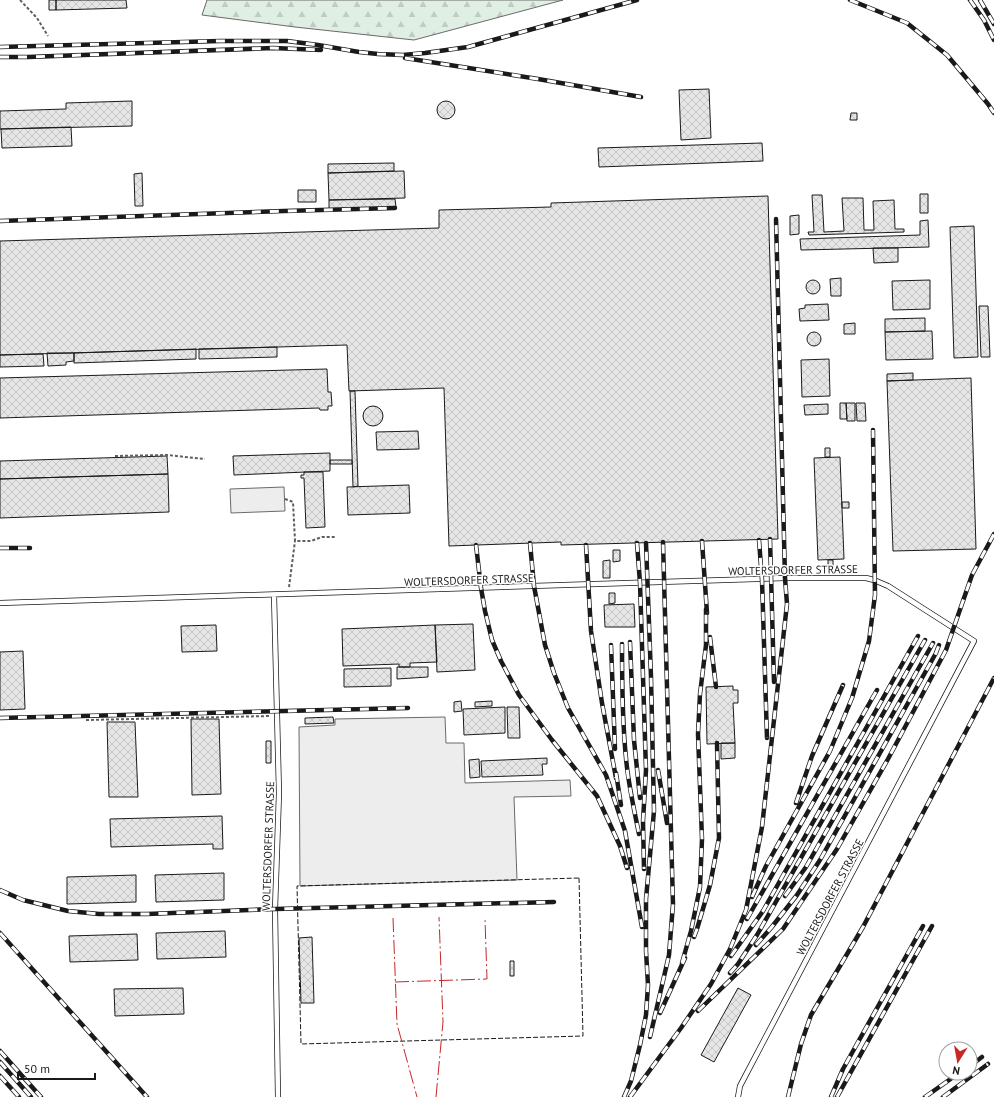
<svg xmlns="http://www.w3.org/2000/svg" width="994" height="1097" font-family="'PT Sans',sans-serif">
	<style>
		.forest { fill: url(#forest-firs); stroke: #6a6a6a }
		.parking { fill: #ededed; stroke: #6a6a6a }
		.building { fill: url(#building-cross-hatch); stroke: #1a1a1a }
		.lines { fill: none; stroke-linecap: round; stroke-linejoin: round }
		.lane-casing { stroke: #1a1a1a; stroke-width: 6 }
		.path { stroke: #5f5f5f; stroke-width: 2; stroke-dasharray: 3 2; stroke-linecap: butt }
		.lane { stroke: #fff; stroke-width: 4.5 }
		.rail-casing { stroke: #1a1a1a; stroke-width: 4.5 }
		.rail { stroke: #fff; stroke-width: 3; stroke-dasharray: 9; stroke-linecap: butt }
		.fence { stroke: #1a1a1a; stroke-width: 1; stroke-dasharray: 5 2; stroke-linecap: butt }
		.power { stroke: #c62828; stroke-width: 1; stroke-dasharray: 14 3 2 3; stroke-linecap: butt }
		.labels { text-anchor: middle; dominant-baseline: central; stroke-width: 3; stroke-linejoin: round; paint-order: stroke }
		.street-label { font-size: 11px; fill: #1a1a1a; stroke: #fff }
	</style>
	<defs>
		<pattern id="forest-firs" width="22" height="20" patternUnits="userSpaceOnUse"><rect width="22" height="20" fill="#e0efe3"/><path d="M5 1l3.5 6h-7zM16 11l3.5 6h-7z" fill="#c0ccc2"/></pattern>
		<pattern id="building-cross-hatch" width="8" height="8" patternUnits="userSpaceOnUse"><rect width="8" height="8" fill="#e6e6e6"/><path d="M0 0l8 8M0 8l8-8" fill="none" stroke="#c5c5c5"/></pattern>
	</defs>
	<rect width="100%" height="100%" fill="#fff"/>
	<path class="forest" d="M207 0H563L414 40 295 27 202 15Z"/>
	<path class="parking" d="M284 487 285 511 231 513 230 489Z
		M445 717 446 743H464L465 783 570 780 571 796 514 797 517 880 300 886 299 727 335 725V719Z"/>
	<path class="building" d="M49 0H56V10H49Z
		M56 0H126L127 8 56 10Z
		M709 89 711 138 681 140 679 90Z
		M437 110a9 9 0 1 1 18 0a9 9 0 1 1-18 0Z
		M132 101V126L0 129V111L66 109V103Z
		M851 113H857V120H850Z
		M71 127 72 146 2 148 1 129Z
		M762 143 763 161 599 167 598 148Z
		M394 163V171L328 173V164Z
		M404 171 405 198 329 200 328 173Z
		M142 173 143 206H135L134 174Z
		M298 190H316V202H298Z
		M920 194H928V213H920Z
		M812 195H822L824 232 844 231 842 198H863L864 230H874L873 201 894 200 895 229H904V232L809 235 808 232H814Z
		M768 196 778 539 561 545V542L449 546 444 388 349 391 347 345 0 355V241L439 228V210L551 207V203Z
		M395 199 396 207 329 209V200Z
		M799 215V234L790 235V216Z
		M928 220 929 247 801 250 800 239 920 235V221Z
		M974 226 978 357 954 358 950 227Z
		M873 248H898V262L874 263Z
		M841 278V296H831L830 279Z
		M806 287a7 7 0 1 1 14 0a7 7 0 1 1-14 0Z
		M930 280V309L893 310 892 281Z
		M828 304 829 320 800 321 799 309 805 308V305Z
		M979 306H988L990 357H981Z
		M925 318V331L885 332V319Z
		M855 323V334H844V324Z
		M932 331 933 359 886 360 885 332Z
		M807 339a7 7 0 1 1 14 0a7 7 0 1 1-14 0Z
		M277 347V357L199 359V349Z
		M196 349V359L74 363V353Z
		M47 353H74V361L66 362V365L48 366Z
		M43 354 44 366 0 367V355Z
		M829 359 830 396 802 397 801 360Z
		M327 369 328 392H331L332 406H328V410H320L319 408 0 418V378Z
		M913 373V380L887 381V374Z
		M971 378 976 549 893 551 887 381Z
		M350 391H355L358 486 353 487Z
		M840 403H846L847 419H840Z
		M846 403H855V421H847Z
		M856 403H865L866 421H857Z
		M828 404V414L805 415 804 405Z
		M363 416a10 10 0 1 1 20 0a10 10 0 1 1-20 0Z
		M418 431 419 449 377 450 376 432Z
		M825 448H830V457H825Z
		M330 453V471L234 475 233 456Z
		M167 456 168 474 0 479V461Z
		M840 457 844 559 818 560 814 458Z
		M330 460H352V464H330Z
		M304 472H323L325 527 306 528 304 478H301V475H304Z
		M168 474 169 512 0 518V479Z
		M409 485 410 513 348 515 347 487Z
		M842 502H849V508H842Z
		M613 550H620V561L613 562Z
		M610 560V578H603V561Z
		M828 560H833V569H828Z
		M609 593H615V603L609 604Z
		M634 604 635 627H605L604 605Z
		M473 624 475 670 437 672 435 625Z
		M216 625 217 651 182 652 181 626Z
		M435 625 437 662 410 663V667H399V664L343 666 342 629Z
		M23 651 25 709 0 710V652Z
		M397 667H428V677L397 679Z
		M391 668V686L344 687V669Z
		M733 686V690H738V703H733L735 743 707 744 706 687Z
		M461 701 462 711 454 712V702Z
		M492 701V706L475 707V702Z
		M505 707V733L464 735 463 709Z
		M507 707H519L520 738H508Z
		M333 717 334 723 305 724V718Z
		M191 719H219L221 794 192 795Z
		M107 722H135L138 797H109Z
		M266 741H271V763H266Z
		M721 743H735V758L721 759Z
		M547 758V764H542L543 775 482 777 481 761Z
		M479 759 480 777 470 778 469 760Z
		M222 816 223 849H213V844L111 847 110 819Z
		M224 873V900L156 902 155 875Z
		M136 875V902L67 904V877Z
		M225 931 226 957 157 959 156 933Z
		M137 934 138 960 70 962 69 936Z
		M312 937 314 1003H301L299 938Z
		M510 961H514V976H510Z
		M183 988 184 1014 115 1016 114 989Z
		M738 988 751 995 714 1062 701 1055Z"/>
	<g class="lines">
		<g class="lane-casing">
			<path id="lane" d="M274 595 279 793 275 909 278 1097
				M0 603 785 578H866L874 580 888 586 974 641 740 1086 738 1097"/>
		</g>
		<path class="path" d="M20 0 37 18 48 36
			M115 456 167 455 205 459
			M285 499 293 502 295 541H311L322 537H336
			M289 587 295 541
			M86 720 271 716"/>
		<use href="#lane" class="lane"/>
		<g class="rail-casing">
			<path id="rail" d="M850 0 907 23 947 55 988 104 994 113
				M970 0 984 20 994 40
				M980 0 994 24
				M0 47 220 41H287L318 45 359 52 378 54 403 55 425 53 468 47 637 0
				M0 57H28L273 48 321 50
				M405 58 538 79 641 97
				M0 221 284 211 395 208
				M770 539 774 682
				M759 540 762 580 767 738
				M702 541 707 613
				M530 543 534 586 545 645 554 673 568 708 606 775 625 831 642 927
				M637 543 640 583 646 770 643 821 644 869
				M476 545 481 588 485 611 492 640 501 661 519 695 552 740 597 796 620 846 627 868
				M586 545 591 631 602 703 616 778
				M0 548H30
				M710 637 716 687
				M630 642 634 740 640 798
				M622 644C622 682 622 720 626 758 628 783 634 809 639 834
				M611 645 615 749
				M0 718 408 708
				M658 770 667 823
				M616 773 621 805
				M796 803 812 756 843 685
				M0 890 23 900 68 911 99 914H147L275 909 554 902
				M785 896 806 867 933 643
				M752 897 766 866 830 751 852 698 869 641 875 595 873 430
				M747 919 877 690
				M0 933 147 1097
				M694 937 697 929 710 885 719 838 717 743
				M756 945 771 928 797 895 820 860 936 653 939 645
				M731 956 763 911 918 636
				M682 963 691 931 700 887 702 839 698 734 700 694 706 645V609
				M730 973 738 964 757 935 925 640
				M698 1011 783 929 837 849 888 759 946 650 972 575 994 534
				M660 1013 685 958
				M650 1037 669 955 673 904 663 542
				M0 1051 41 1097
				M0 1062 31 1097
				M970 1066 982 1057
				M0 1076 19 1097
				M624 1097 631 1081 640 1045 646 1015 648 985 646 951V899L654 811 651 677 646 543
				M630 1097 681 1028 711 984 730 949 746 910 762 827 787 604 785 578 776 219
				M788 1097 801 1044 811 1015 863 927 994 678
				M831 1097 843 1069 923 926
				M837 1097 932 926
				M925 1097 959 1073
				M943 1097 988 1064"/>
		</g>
		<use href="#rail" class="rail"/>
		<path class="fence" d="M579 878 583 1036 301 1044 297 886Z"/>
		<path class="power" d="M393 918 397 1024 417 1097
			M395 982 487 979 485 919
			M436 1097 443 1022 439 917"/>
	</g>
	<g class="labels">
		<g class="street-label">
			<text transform="translate(793 570) rotate(-1)">WOLTERSDORFER STRASSE</text>
			<text transform="translate(469 580) rotate(-2)">WOLTERSDORFER STRASSE</text>
			<text transform="translate(268 846) rotate(-88)">WOLTERSDORFER STRASSE</text>
			<text transform="translate(830 897) rotate(-62)">WOLTERSDORFER STRASSE</text>
		</g>
	</g>
	<g transform="translate(958 1061) rotate(191)"><circle r="19" fill="#ffffff" stroke="#a3a3a3"/>
	<path d="M0-3L7 15L0 10L-7 15Z" fill="#c62828"/>
	<text y="-6" font-size="11" font-weight="bold" text-anchor="middle" fill="#1a1a1a">N</text>
	</g>
	<path d="M18 1073v6h77v-6" fill="none" stroke="#1a1a1a" stroke-width="2"/>
	<text x="24" y="1073" font-size="12" fill="#1a1a1a" stroke="#ffffff" stroke-width="3" paint-order="stroke">50 m</text>
</svg>
